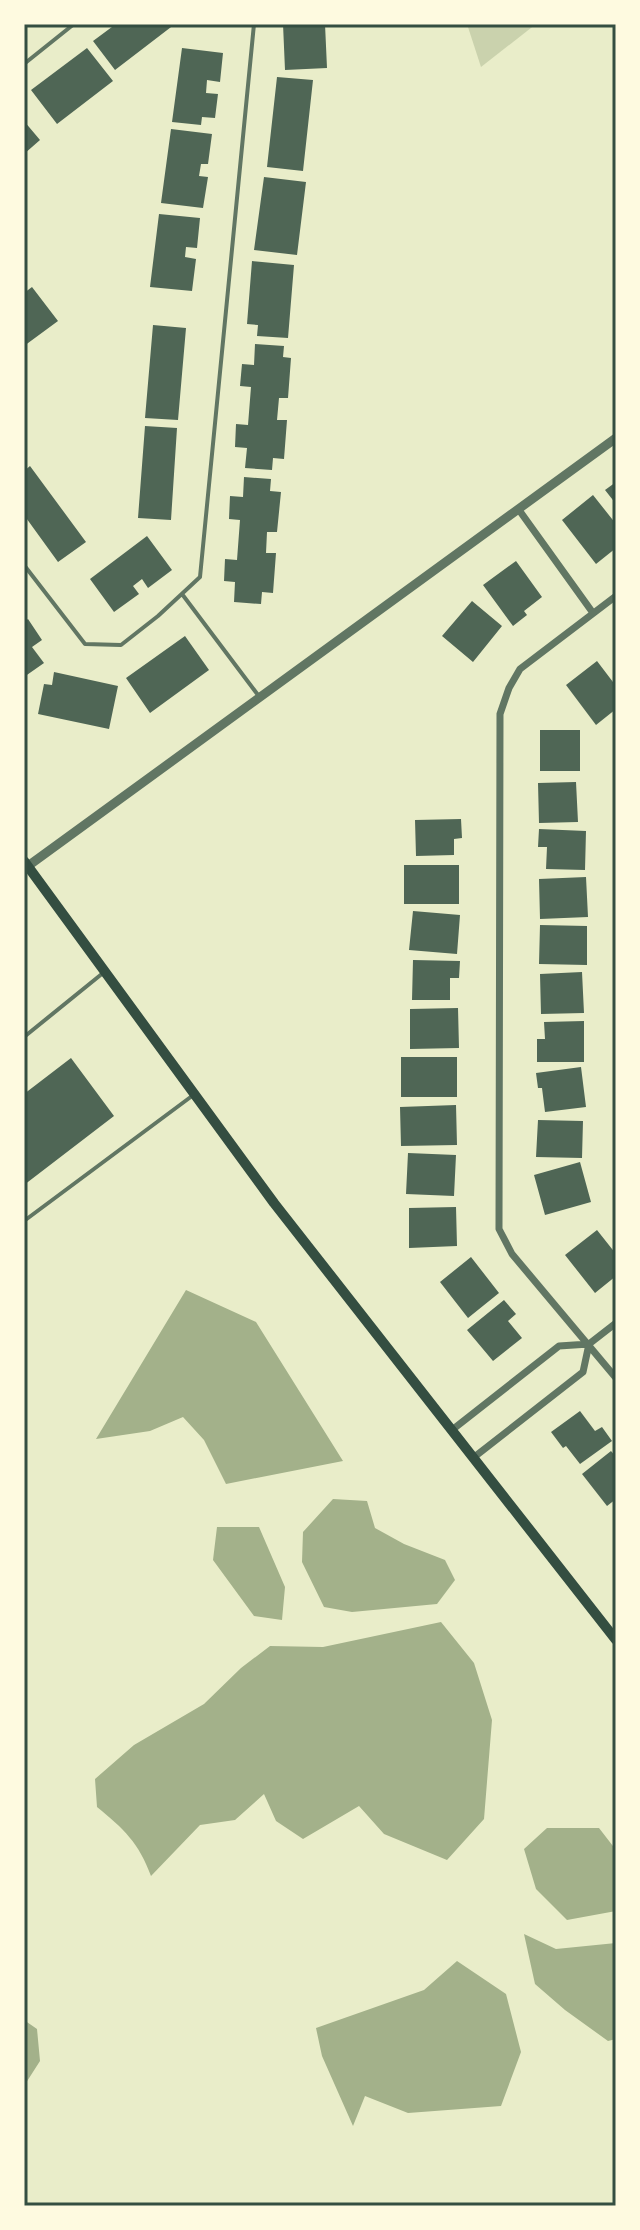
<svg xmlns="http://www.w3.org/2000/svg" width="640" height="2230" font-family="'Work Sans',sans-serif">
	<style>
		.green { fill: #cad2ad }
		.water { fill: #a3b18a }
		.building { fill: #4f6655 }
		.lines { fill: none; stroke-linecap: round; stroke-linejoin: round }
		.service { stroke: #617663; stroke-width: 4 }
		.minor { stroke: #617663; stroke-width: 7 }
		.tertiary { stroke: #617663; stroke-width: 9 }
		.secondary { stroke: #344e41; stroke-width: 10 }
		.neatline { fill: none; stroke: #344e41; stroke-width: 3 }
	</style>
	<rect width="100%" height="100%" fill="#e9edc9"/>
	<path class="green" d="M467 24H536L481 67Z"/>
	<path class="water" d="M186 1290 256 1322 343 1461 226 1484 204 1440 183 1417 150 1431 96 1439Z
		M333 1499 367 1501 375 1528 404 1544 445 1560 455 1580 437 1604 352 1612 324 1607 302 1562 303 1532Z
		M217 1527H259L285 1587 282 1620 254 1616 213 1560Z
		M441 1622 474 1663 492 1720 484 1819 447 1860 384 1834 359 1806 303 1839 276 1821 264 1794 235 1820 200 1825 151 1876C139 1843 124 1829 97 1807L95 1779 134 1745 204 1704 241 1668 270 1646 323 1647Z
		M547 1828H599L616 1850V1911L567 1920 536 1889 524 1849Z
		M524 1934 556 1949 616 1943V2039L608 2041 565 2010 535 1984Z
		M457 1961 506 1994 521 2052 501 2106 408 2113 365 2096 353 2126 322 2056 316 2028 424 1990Z
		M24 2020 37 2029 40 2061 24 2086Z"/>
	<path class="building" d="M116 24H175L115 70 93 41Z
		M283 24H325L327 68 285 70Z
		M87 48 113 81 57 124 31 90Z
		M182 48 223 53 220 82 207 80 206 93 218 94 215 118 202 117 201 125 172 122Z
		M277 77 313 80 303 171 267 167Z
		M24 121 40 140 24 154Z
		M171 129 212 134 208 164H201L199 176 208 177 203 208 161 203Z
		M264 177 306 182 297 255 254 250Z
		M159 214 200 218 197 248 186 247 185 257 196 259 192 291 150 287Z
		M252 261 294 265 288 338 257 336 258 325 247 324Z
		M32 287 58 321 24 346V293Z
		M153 325 186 328 178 420 145 418Z
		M255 344 284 346 283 357 291 358 288 398H279L277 420H287L284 459 273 458 272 470 245 468 247 448 235 447 236 424 248 425 251 387 240 386 242 364 254 365Z
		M145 426 177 428 171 520 138 518Z
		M30 466 86 542 58 562 24 515V471Z
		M244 477 271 479 270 491 281 492 277 532H267L266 553H276L273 593 262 592 261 604 234 602 235 582 224 581 225 559 237 560 240 520 229 519 230 496 243 497Z
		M616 482V504L605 490Z
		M593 495 616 524V548L596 564 562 520Z
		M147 536 172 570 148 588 142 579 133 586 139 594 114 612 90 579Z
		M516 561 542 597 524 611 527 615 513 626 483 585Z
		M472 601 502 626 473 662 442 636Z
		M28 619 42 640 32 647 44 663 24 677V622Z
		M185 636 209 670 150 713 126 678Z
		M597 661 616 686V709L596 725 566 685Z
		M54 672 118 686 109 729 38 714 44 684 52 685Z
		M540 730H580V771H540Z
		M576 782 578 822 539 823 538 783Z
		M461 819 462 838 454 839V855L416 856 415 820Z
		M539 829 586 831 585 870 546 869 547 847H538Z
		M404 865H459V904H404Z
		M586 877 588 917 540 919 539 879Z
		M413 911 460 915 457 954 409 950Z
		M540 925 587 926V965L539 964Z
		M413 960 460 961 459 978H450V1000H412Z
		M582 972 584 1013 541 1014 540 974Z
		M458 1008 459 1048 410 1049V1009Z
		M584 1021V1062H537V1039H545L544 1022Z
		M401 1057H457V1097H401Z
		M71 1058 114 1116 24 1185V1094Z
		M581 1067 586 1107 545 1112 542 1088H538L536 1073Z
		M456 1105 457 1145 401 1146 400 1107Z
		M538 1120 583 1121 582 1158 536 1157Z
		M408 1153 456 1155 454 1196 406 1194Z
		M580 1162 591 1202 545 1215 534 1175Z
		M456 1207 457 1246 409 1248V1208Z
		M597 1230 616 1254V1276L595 1293 565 1255Z
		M471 1257 499 1293 468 1318 440 1282Z
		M504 1300 516 1314 508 1321 522 1338 493 1361 467 1330Z
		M580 1411 595 1431 602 1427 612 1441 580 1464 566 1446 563 1448 551 1432Z
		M611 1451 616 1457V1499L607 1506 582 1474Z"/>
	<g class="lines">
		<path class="service" d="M24 64 74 24
			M24 565 85 644 121 645 158 616 200 577 254 24
			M182 594 258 695
			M24 1037 103 973
			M24 1221 192 1096"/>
		<path class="minor" d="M519 510 593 613
			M616 596 520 669 509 688 500 714 499 1229 512 1254 616 1378
			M452 1430 559 1346 589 1344 616 1323
			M473 1458 583 1372 589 1344"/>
		<path class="tertiary" d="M28 866 616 438"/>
		<path class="secondary" d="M24 861 274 1203 616 1640"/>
	</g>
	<rect width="640" height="2230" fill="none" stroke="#fefae0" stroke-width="52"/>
	<rect x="26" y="26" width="588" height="2178" class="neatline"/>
</svg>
